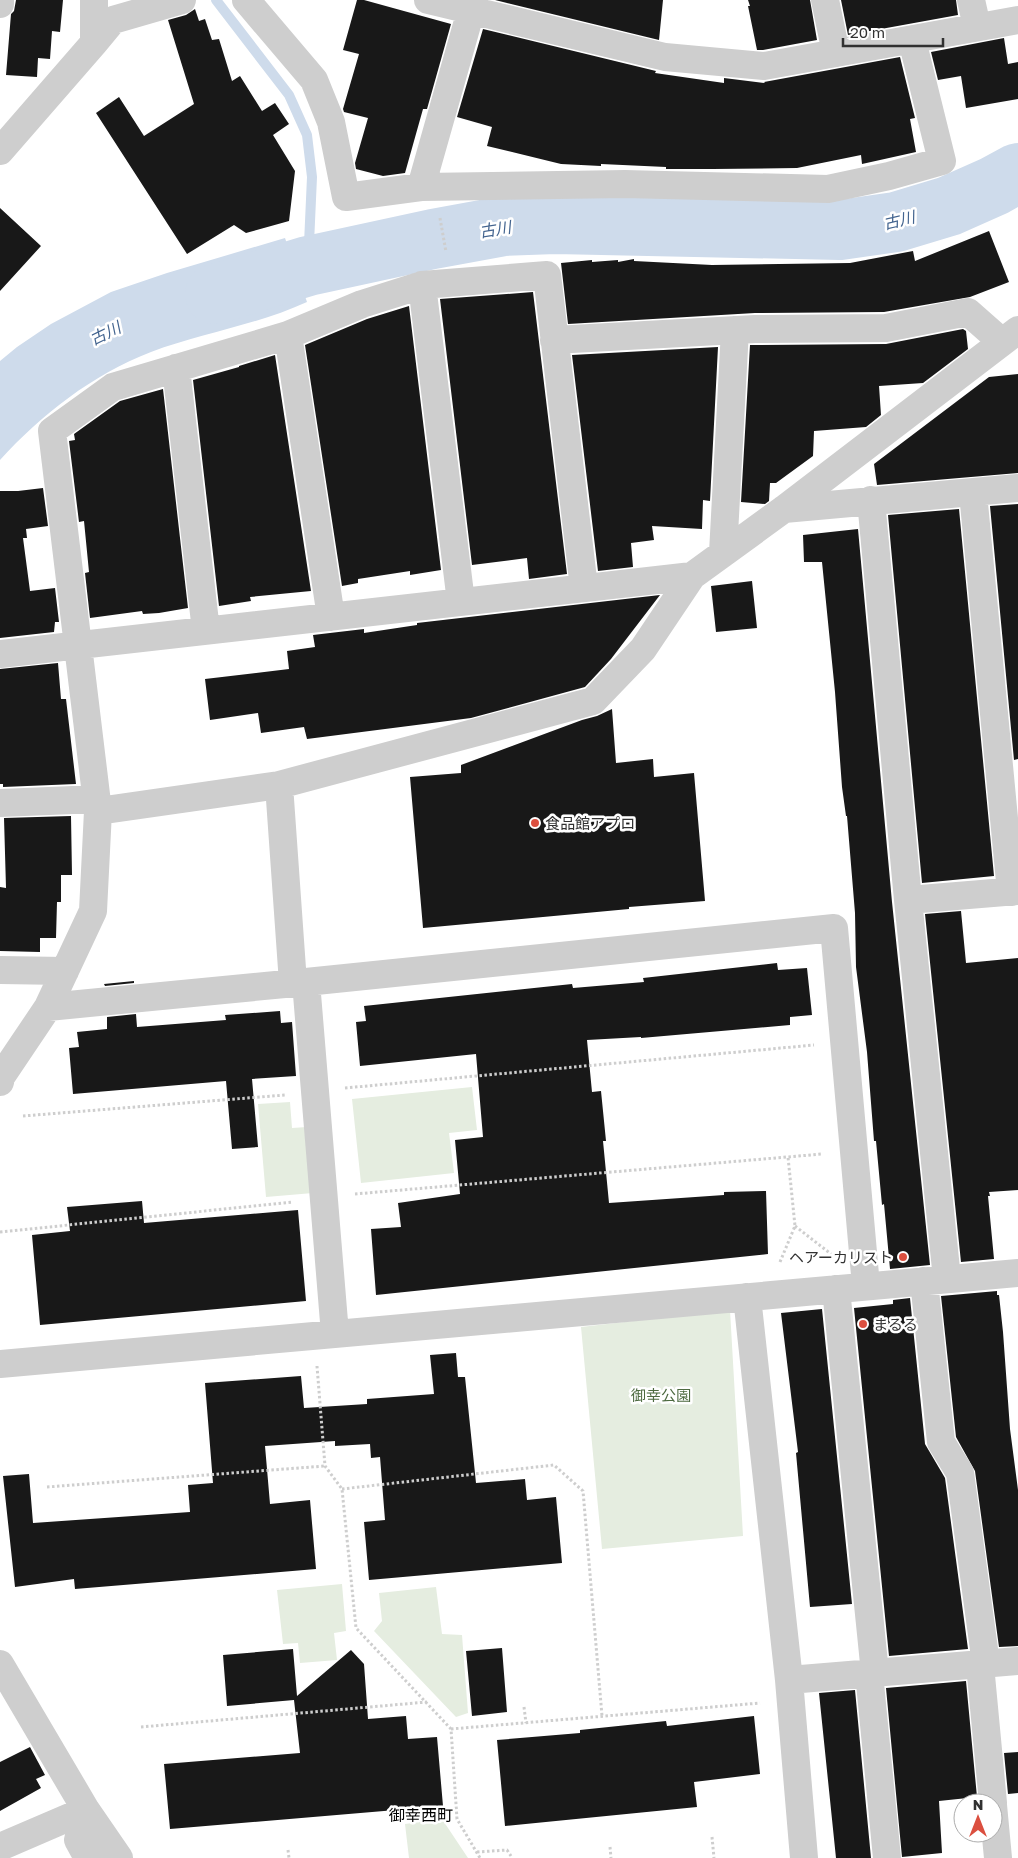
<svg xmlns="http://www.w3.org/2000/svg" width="1018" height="1858" font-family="'Golos Text','Noto Sans JP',sans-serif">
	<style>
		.green { fill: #e5ede0 }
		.water { fill: #cedbeb }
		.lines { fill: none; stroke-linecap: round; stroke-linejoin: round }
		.stream { stroke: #cedbeb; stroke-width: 10 }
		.river { stroke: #cedbeb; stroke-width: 60 }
		.building { fill: #181818 }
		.path { stroke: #cecece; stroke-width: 3; stroke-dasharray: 2.5 2.5; stroke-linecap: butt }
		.minor { stroke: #cecece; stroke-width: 28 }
		.poi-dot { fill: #db4f3f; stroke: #fff; stroke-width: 2 }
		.labels { text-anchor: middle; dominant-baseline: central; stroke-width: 5; stroke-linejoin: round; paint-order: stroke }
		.poi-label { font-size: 15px; fill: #313131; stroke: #fff; text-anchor: start }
		.park-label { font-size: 15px; fill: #4d6a40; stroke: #fff }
		.water-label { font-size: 16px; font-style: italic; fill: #43648f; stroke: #fff }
		.neighbourhood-label { font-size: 16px; fill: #000; stroke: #fff }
	</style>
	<rect width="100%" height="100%" fill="#fff"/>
	<path class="green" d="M472 1087 477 1130 449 1133 454 1173 361 1183 352 1099Z
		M290 1102 292 1128 307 1127 313 1193 266 1197 258 1104Z
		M730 1310 743 1536 602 1549 581 1327Z
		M342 1584 346 1631 334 1633 337 1660 300 1663 298 1643 283 1644 277 1590Z
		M436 1587 442 1634 462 1635 468 1713 456 1717 374 1631 382 1621 379 1593Z
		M442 1819 468 1858H409L405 1824Z"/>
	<path class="water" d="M285 238 307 302C257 325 202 333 151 352 92 375 42 414 0 460V361L17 347 51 324 111 292 167 273Z"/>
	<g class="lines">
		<path class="stream" d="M216 0 289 95 307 135 312 177 308 266"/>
		<path class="river" d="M215 294 308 266 433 239 504 226 555 224 840 230 896 222 949 206 994 186 1018 173"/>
	</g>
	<path class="building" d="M16 0H63L60 32 52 31 50 59 38 58 37 77 6 75 11 14 14 11Z
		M357 0H364L451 24 427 109H423L405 173 383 176 356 169 355 163 368 118 344 112 343 109 359 54 343 50Z
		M495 0H663L659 40Z
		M748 0H810L817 40 763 50H757L748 6H750Z
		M841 0H956L958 15 848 35Z
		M195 9 199 21 205 19 212 40 219 39 232 81 240 76 262 111 275 103 289 124 273 135 295 171 289 221 246 233 234 225 187 254 96 113 119 97 144 136 194 104 168 20 186 15Z
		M483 29 656 71 655 73 724 83V78L765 83 764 82 900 57 915 118 910 119 916 152 862 164 861 155 797 168 712 169H666V167L601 164V166L561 164 487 146 492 127 457 117Z
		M1004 38 1008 64 1018 62V99L966 108 961 76 938 80 931 52Z
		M0 208 41 246 0 291Z
		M989 231 1009 282 970 297 884 312 755 313 568 324 561 263 592 260V262L618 260V262L634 259V261L712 265 850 263 913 251 915 261Z
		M533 292 567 574 529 579 527 558 472 565 440 299Z
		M409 306 441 570 410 575V571L358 579V583L342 586 305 345 367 319Z
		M963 329 966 331 968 349 923 383 879 386 881 415 866 427 814 431 813 456 776 483H770L769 501 765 504 741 502 750 345 886 344Z
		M718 347 710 501 703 500 702 529 652 526 654 540 631 543 633 567 598 571 572 355Z
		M275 355 311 591 250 597 251 601 219 606 193 380 239 367V366Z
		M1018 374V473L877 485 874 464 989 377Z
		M163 389 188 608 159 613 143 614 142 611 90 618 85 573 89 572 84 521 79 522 69 441 75 440 74 434 120 401Z
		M43 488 48 526 26 529 27 538H23L30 591 55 588 59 622H55L54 632 0 638V491H18Z
		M1018 504V759L1014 760 990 506Z
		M959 509 994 876 922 883 888 515Z
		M858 529 892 902 930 1265 890 1269 884 1204 882 1205 876 1141H874L867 1052 856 967 855 913 847 816H846L842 787 835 692 822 562H804L803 535Z
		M752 581 757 628 716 632 711 586Z
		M660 595 611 659 585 687 471 718 307 739 304 727 261 733 258 713 210 720 205 679 289 669 287 651 315 647 313 635 364 629V633L417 625V623Z
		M58 663 61 699H66L76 784 3 787V784H0V669Z
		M612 709 616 763 653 759 654 777 694 773 705 901 629 907V909L423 928 410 777 461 773V765L582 720 597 716Z
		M71 816 72 875H61V902H57L56 938H40V952L0 951V887L6 888 4 818Z
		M961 911 966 963 1018 958V1190L989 1192 990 1196H988L994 1259 961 1262 925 914Z
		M777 963 778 970 807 968 812 1015 790 1017V1025L641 1038V1037L587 1040 592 1092 601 1091 606 1141H603L609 1203 724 1195V1192L766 1191 768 1254 376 1295 371 1229 401 1227 398 1203 460 1194 455 1140 483 1137 476 1054 360 1066 356 1022 366 1021 364 1006 572 984 573 988 644 982 643 978Z
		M134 981V983L105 986 104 984Z
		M280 1011 281 1023 292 1022 296 1076 252 1079 258 1147 232 1149 226 1081 73 1094 69 1048 79 1047 77 1032 107 1029V1017L136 1014 137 1027 226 1020 225 1015Z
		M142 1201 144 1223 298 1210 306 1301 40 1325 32 1235 70 1231 67 1207Z
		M997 1291V1295H999L1003 1332 1010 1429 1018 1490V1646L999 1647 975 1471 956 1437 941 1296Z
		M910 1298 925 1444 945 1478 968 1649 889 1656 854 1308 893 1304V1300Z
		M822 1309 852 1604 810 1607 796 1453 798 1452 781 1313Z
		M456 1353 458 1377H465L476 1483 525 1479 527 1500 556 1497 562 1563 369 1580 364 1522 385 1520 380 1457 371 1458 370 1444 335 1446V1441L265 1446 270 1504 310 1500 316 1569 75 1589 74 1579 15 1587 3 1476 29 1474 33 1523 190 1512 188 1485 213 1483 205 1383 301 1376 304 1408 367 1404V1399L434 1394 430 1355Z
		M502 1648 507 1712 472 1716 466 1651Z
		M293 1649 297 1696 351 1650 364 1664 368 1719 406 1716 408 1739 437 1737 443 1806 170 1829 164 1764 300 1753 294 1700 227 1706 223 1655Z
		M966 1681 977 1797 939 1801 942 1853 902 1857 886 1688Z
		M855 1690 871 1858H836L819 1693Z
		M754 1716 760 1774 694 1782 697 1807 505 1826 497 1740 580 1733V1730L666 1721 667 1726Z
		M30 1747 45 1775 36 1779 41 1788 0 1811V1762Z
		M1018 1752V1793L1008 1794 1004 1753Z"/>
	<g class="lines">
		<path class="path" d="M440 218 446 252
			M345 1088 814 1045
			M23 1116 285 1095
			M355 1194 822 1154
			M795 1226 831 1254
			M0 1232 293 1202
			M780 1262 795 1226 788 1157
			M317 1366 325 1466 342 1489 356 1628 451 1729 457 1819 480 1858
			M47 1487 325 1466
			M342 1489 554 1465 583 1491 602 1716
			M524 1707 526 1723
			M141 1727 427 1702
			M451 1729 760 1703
			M712 1837 714 1858
			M610 1847 611 1858
			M288 1850 289 1858
			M477 1852 507 1850 511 1856"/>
		<path class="minor" d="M94 0V43
			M246 0 314 80 331 122 346 197 421 187 474 0
			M428 0 665 57 764 66 1018 20
			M825 0 836 53
			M971 0 977 27
			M0 4V0
			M0 151 94 43 113 20 182 0
			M421 187 625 184 828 189 889 176 942 161 912 40
			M422 285 461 602
			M288 335 331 617
			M554 340 755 329 886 328 968 312 1002 342
			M176 368 206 631
			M973 493 1011 892
			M871 500 908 900 947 1279
			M784 509 1018 488
			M723 553 735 330
			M0 654 692 576
			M279 785 293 983
			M0 803 97 799
			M98 811 52 431 113 387 288 335 362 304 422 285 547 275 584 588
			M908 900 1018 891
			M0 970 65 971
			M48 1007 306 982
			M0 1082 1 1077 48 1007 93 911 98 811 279 785 593 701 643 649 692 576 784 509 1018 330
			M924 1281 941 1442 960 1473 986 1664
			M836 1289 875 1673
			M747 1297 789 1680 804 1858
			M335 1334 306 982 834 928 866 1286
			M0 1364 1018 1273
			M0 1664 86 1810 78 1840 88 1858
			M980 1665 993 1803
			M869 1673 887 1858
			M789 1680 1018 1661
			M993 1805 998 1858
			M0 1847 86 1810 119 1858"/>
	</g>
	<g class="poi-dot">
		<circle cx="535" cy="823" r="5"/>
		<circle cx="903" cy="1257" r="5"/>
		<circle cx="863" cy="1324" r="5"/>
	</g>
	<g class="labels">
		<g class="poi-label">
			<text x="545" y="823">食品館アプロ</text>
			<text x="893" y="1257" text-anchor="end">ヘアーカリスト</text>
			<text x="873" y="1324">まるる</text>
		</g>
		<g class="park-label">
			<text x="661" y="1395">御幸公園</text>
		</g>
		<g class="water-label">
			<text transform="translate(899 220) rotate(-13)">古川</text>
			<text transform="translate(495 229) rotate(-9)">古川</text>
			<text transform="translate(105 333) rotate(-26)">古川</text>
		</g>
		<g class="neighbourhood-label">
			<text x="421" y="1815">御幸西町</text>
		</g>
	</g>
	<g transform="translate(978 1818)"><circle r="24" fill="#ffffff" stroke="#adadad"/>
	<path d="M0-4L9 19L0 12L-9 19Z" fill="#db4f3f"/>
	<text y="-8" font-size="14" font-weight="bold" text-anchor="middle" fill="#313131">N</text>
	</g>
	<path d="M843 38v8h100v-8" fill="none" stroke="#313131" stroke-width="2.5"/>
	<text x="850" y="38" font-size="15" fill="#313131" stroke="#ffffff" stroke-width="4" paint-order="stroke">20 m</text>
</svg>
